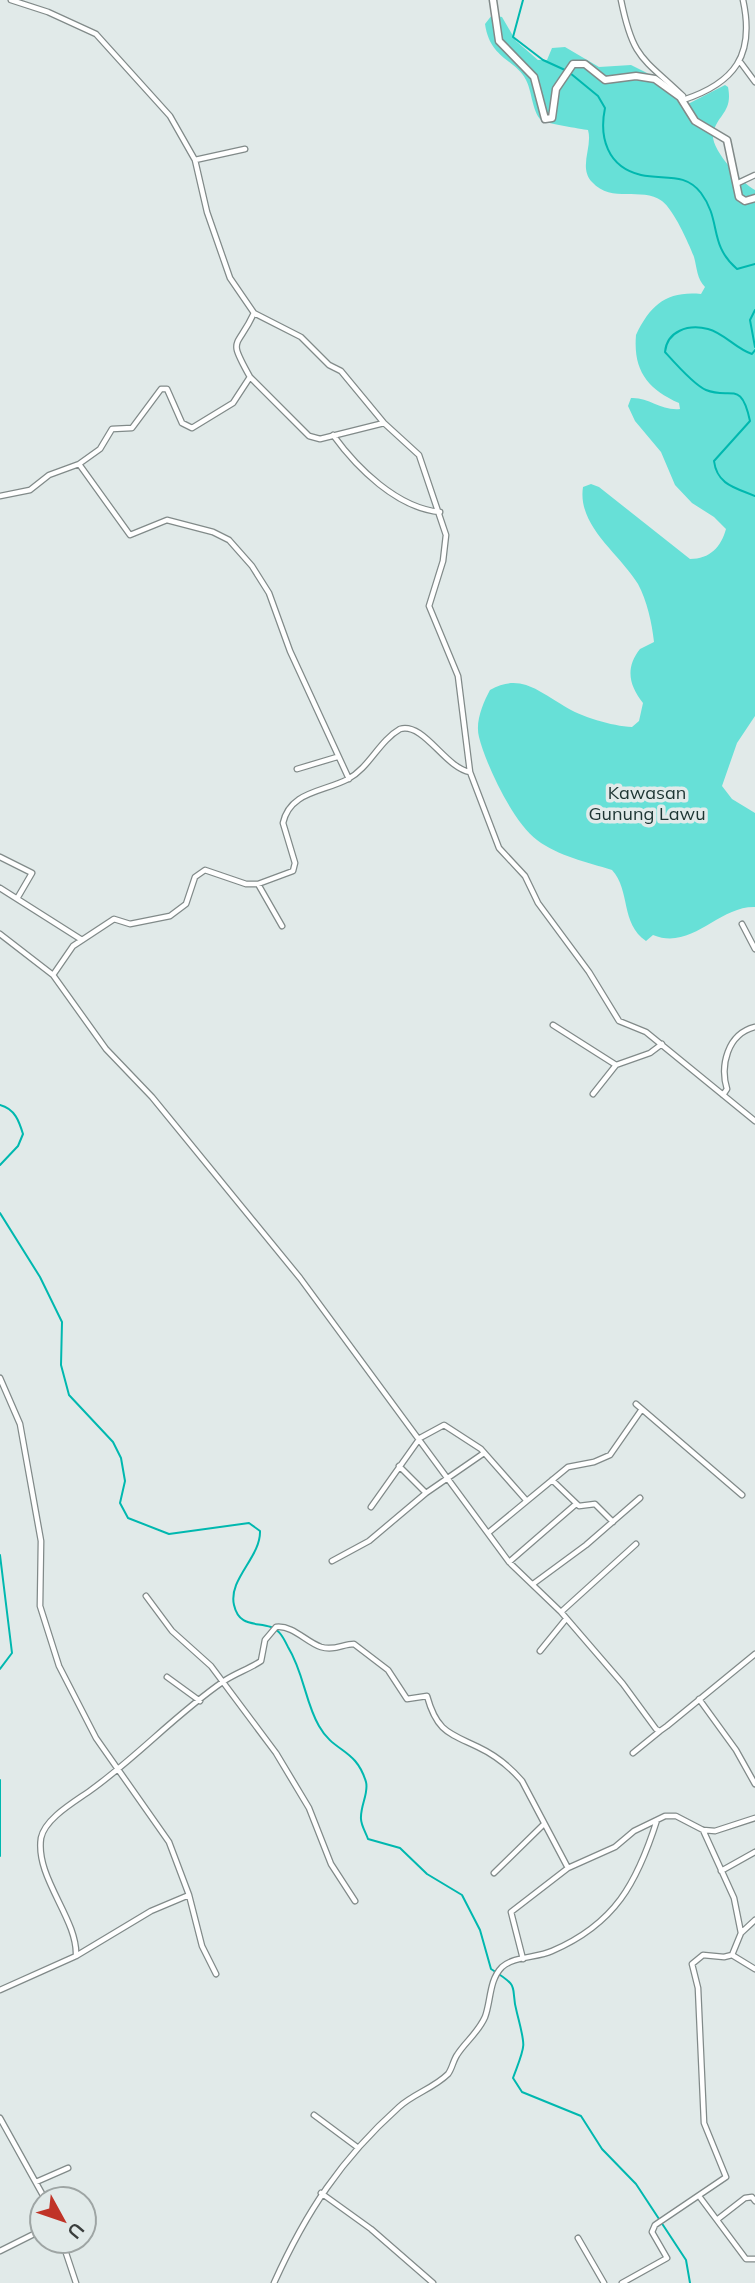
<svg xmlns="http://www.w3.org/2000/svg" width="755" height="2283" font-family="Mulish,sans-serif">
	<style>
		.green { fill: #67e0d7 }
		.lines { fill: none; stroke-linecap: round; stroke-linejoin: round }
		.stream { stroke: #00b8af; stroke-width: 2 }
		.minor-casing { stroke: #818a89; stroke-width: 7 }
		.major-casing { stroke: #818a89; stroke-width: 9 }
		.minor { stroke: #fff; stroke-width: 4.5 }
		.major { stroke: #fff; stroke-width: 6 }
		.labels { text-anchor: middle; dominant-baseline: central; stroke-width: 7; stroke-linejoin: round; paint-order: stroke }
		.park-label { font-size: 18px; fill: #1c3432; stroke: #e1eae9 }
	</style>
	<rect width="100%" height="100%" fill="#e1eae9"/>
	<path class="green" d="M492 15 502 17 516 41 538 60H547L552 48 565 47 599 67 631 65 647 73 688 104 725 85 728 87C733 112 718 114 713 133 710 149 742 183 755 190V716L737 743 722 786 732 799 755 813V907C718 906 692 951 653 935L646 941C620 923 631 891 612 870 587 862 558 856 537 840 513 822 486 765 479 737 475 722 483 703 490 690 520 673 538 691 564 706 581 717 612 726 632 727L639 721 643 703C629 685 625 668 640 649L654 642C652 623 647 601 638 584 620 554 577 526 583 487L591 484 599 487 690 559C710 559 721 547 726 529L714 517 692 503 675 485 661 452 635 421 628 406 631 398C649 397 661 411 680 409L679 403C648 389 633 371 636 335 651 304 667 291 701 294L705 287C697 279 697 268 694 257 689 244 674 210 662 201 641 186 612 204 592 182 578 167 593 147 588 130 581 129 544 123 541 120 532 111 532 91 526 80 515 59 490 59 485 24Z"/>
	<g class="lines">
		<path class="stream" d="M523 0 513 37 543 60 565 70
			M570 73 598 96 605 108C599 137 607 167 641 175 664 180 685 172 701 193 722 221 708 244 737 269L755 264
			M755 310 750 320 755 347
			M755 350 752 354C736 349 724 333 708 329 688 324 667 331 665 352 674 362 694 385 706 390 731 400 741 379 750 421L714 461C717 485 736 488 755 496
			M0 1105C15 1109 19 1121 23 1134L18 1146 0 1165
			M0 1213 40 1277 62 1322 61 1365 69 1395 113 1442 121 1458 125 1481 120 1503 128 1518 169 1534 249 1523 260 1531C261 1557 228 1579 234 1605 239 1627 255 1622 271 1627 280 1630 284 1639 288 1647 304 1673 305 1702 319 1726 334 1753 356 1748 366 1782 369 1793 360 1806 361 1819 361 1825 366 1833 368 1839L400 1848 427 1874 462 1895 480 1930 491 1969C523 1989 509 1985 517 2013 526 2049 526 2043 513 2078L522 2092 581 2116 602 2149 636 2184 686 2260 690 2283
			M0 1555 12 1653 0 1669
			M0 1780V1856"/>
		<g class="minor-casing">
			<path id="minor" d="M621 0C633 59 642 57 683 96
				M741 63 755 82
				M683 100C735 83 755 55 743 0
				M195 160 245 149
				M738 183 755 175
				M254 313 301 337 329 365 341 371 384 423 419 455 446 535 443 561 429 606 458 676 470 772 499 848 525 876 538 903 589 972 619 1021 646 1032 755 1121
				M250 377 309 436 320 439 384 423
				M333 435C357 468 397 508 440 512
				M79 464 130 535 167 520 213 532 229 540 252 566 269 593 290 651 349 779
				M0 496 30 490 49 475 79 464 100 449 112 429 132 428 161 389H167L182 423 192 428 233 403 250 377C227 336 237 350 254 313L230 278 207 212 195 160 170 116 96 34 48 12 11 0
				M297 769 337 757
				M0 857 32 873 18 897
				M258 884 282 926
				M0 888 82 940
				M742 924 755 949
				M0 934 53 975 106 1049 152 1097 300 1278 509 1562 561 1612 623 1684 656 1729 660 1731 667 1726 755 1654
				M53 975 73 946 114 919 130 924 170 916 186 904 195 877 205 870 246 884H258L293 871 295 863 283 823C290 791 324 792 348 779 369 768 379 741 400 729 424 722 445 768 470 772
				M553 1025 616 1065 650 1053 662 1044
				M593 1094 616 1065
				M723 1095 727 1089C720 1066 727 1034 755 1027
				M0 1378 20 1424 41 1541 40 1606 59 1666 96 1738 169 1842 189 1895 202 1946 216 1974
				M636 1404 742 1495
				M399 1466 426 1493
				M552 1480 579 1506 595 1504 613 1522
				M371 1507 420 1438 444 1425 481 1449 526 1500
				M488 1533 568 1467 594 1462 610 1455 642 1409
				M332 1561 369 1541 426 1493 484 1453
				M509 1562 576 1504
				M533 1584 586 1545 640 1498
				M146 1596 172 1631 211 1666 276 1753 309 1808 331 1864 355 1901
				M561 1612 636 1544
				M540 1651 566 1619
				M167 1677 200 1701
				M699 1699 736 1750 755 1784
				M633 1753 660 1731
				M703 1830 734 1898 741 1933
				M721 1871 755 1852
				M494 1873 543 1825
				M732 1955 755 1969
				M76 1956C78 1919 35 1878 41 1838 45 1818 76 1801 91 1790 137 1757 177 1713 224 1681 236 1673 249 1669 261 1661L265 1640 276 1627C293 1625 306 1642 321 1647 334 1651 343 1644 354 1644L388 1670 407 1699 427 1696C437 1732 449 1733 478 1747 495 1755 510 1767 522 1781L568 1868
				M523 1959 511 1912 568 1868 615 1847 634 1831 665 1816H676L703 1830 715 1831 755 1818
				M0 1990 76 1956 151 1911 189 1895
				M314 2115 357 2147
				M0 2118 45 2199
				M36 2182 68 2168
				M321 2193 371 2229 433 2283
				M699 2196 746 2259H755
				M718 2219 745 2198 752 2197 755 2201
				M578 2238 604 2283
				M62 2241 76 2283
				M0 2251 42 2230
				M274 2283C306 2212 341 2159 399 2107 413 2094 434 2088 448 2074 452 2069 453 2061 457 2055 465 2042 478 2033 485 2017 491 2001 489 1980 502 1967 514 1956 537 1958 552 1951 615 1924 637 1883 657 1820
				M622 2283 667 2258 652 2232 655 2225 726 2177 704 2123 698 1988 692 1964 703 1955 724 1957 732 1955 741 1933 755 1920"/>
		</g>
		<g class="major-casing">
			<path id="major" d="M493 0 499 41 534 77 545 119 552 118 556 89 573 64H585L605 80 636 76 655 79 680 97 695 121 727 140 739 197 745 201 755 198"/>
		</g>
		<use href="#minor" class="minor"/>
		<use href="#major" class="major"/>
	</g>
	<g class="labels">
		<g class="park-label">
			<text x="647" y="792">Kawasan<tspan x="647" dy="21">Gunung Lawu</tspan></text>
		</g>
	</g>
	<g transform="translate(63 2220) rotate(130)"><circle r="33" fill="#e1eae9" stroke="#9ea5a4" stroke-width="2"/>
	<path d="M0-5L12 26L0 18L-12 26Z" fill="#c03327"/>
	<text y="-10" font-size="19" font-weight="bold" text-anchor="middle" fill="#3a3e3d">U</text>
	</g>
</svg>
